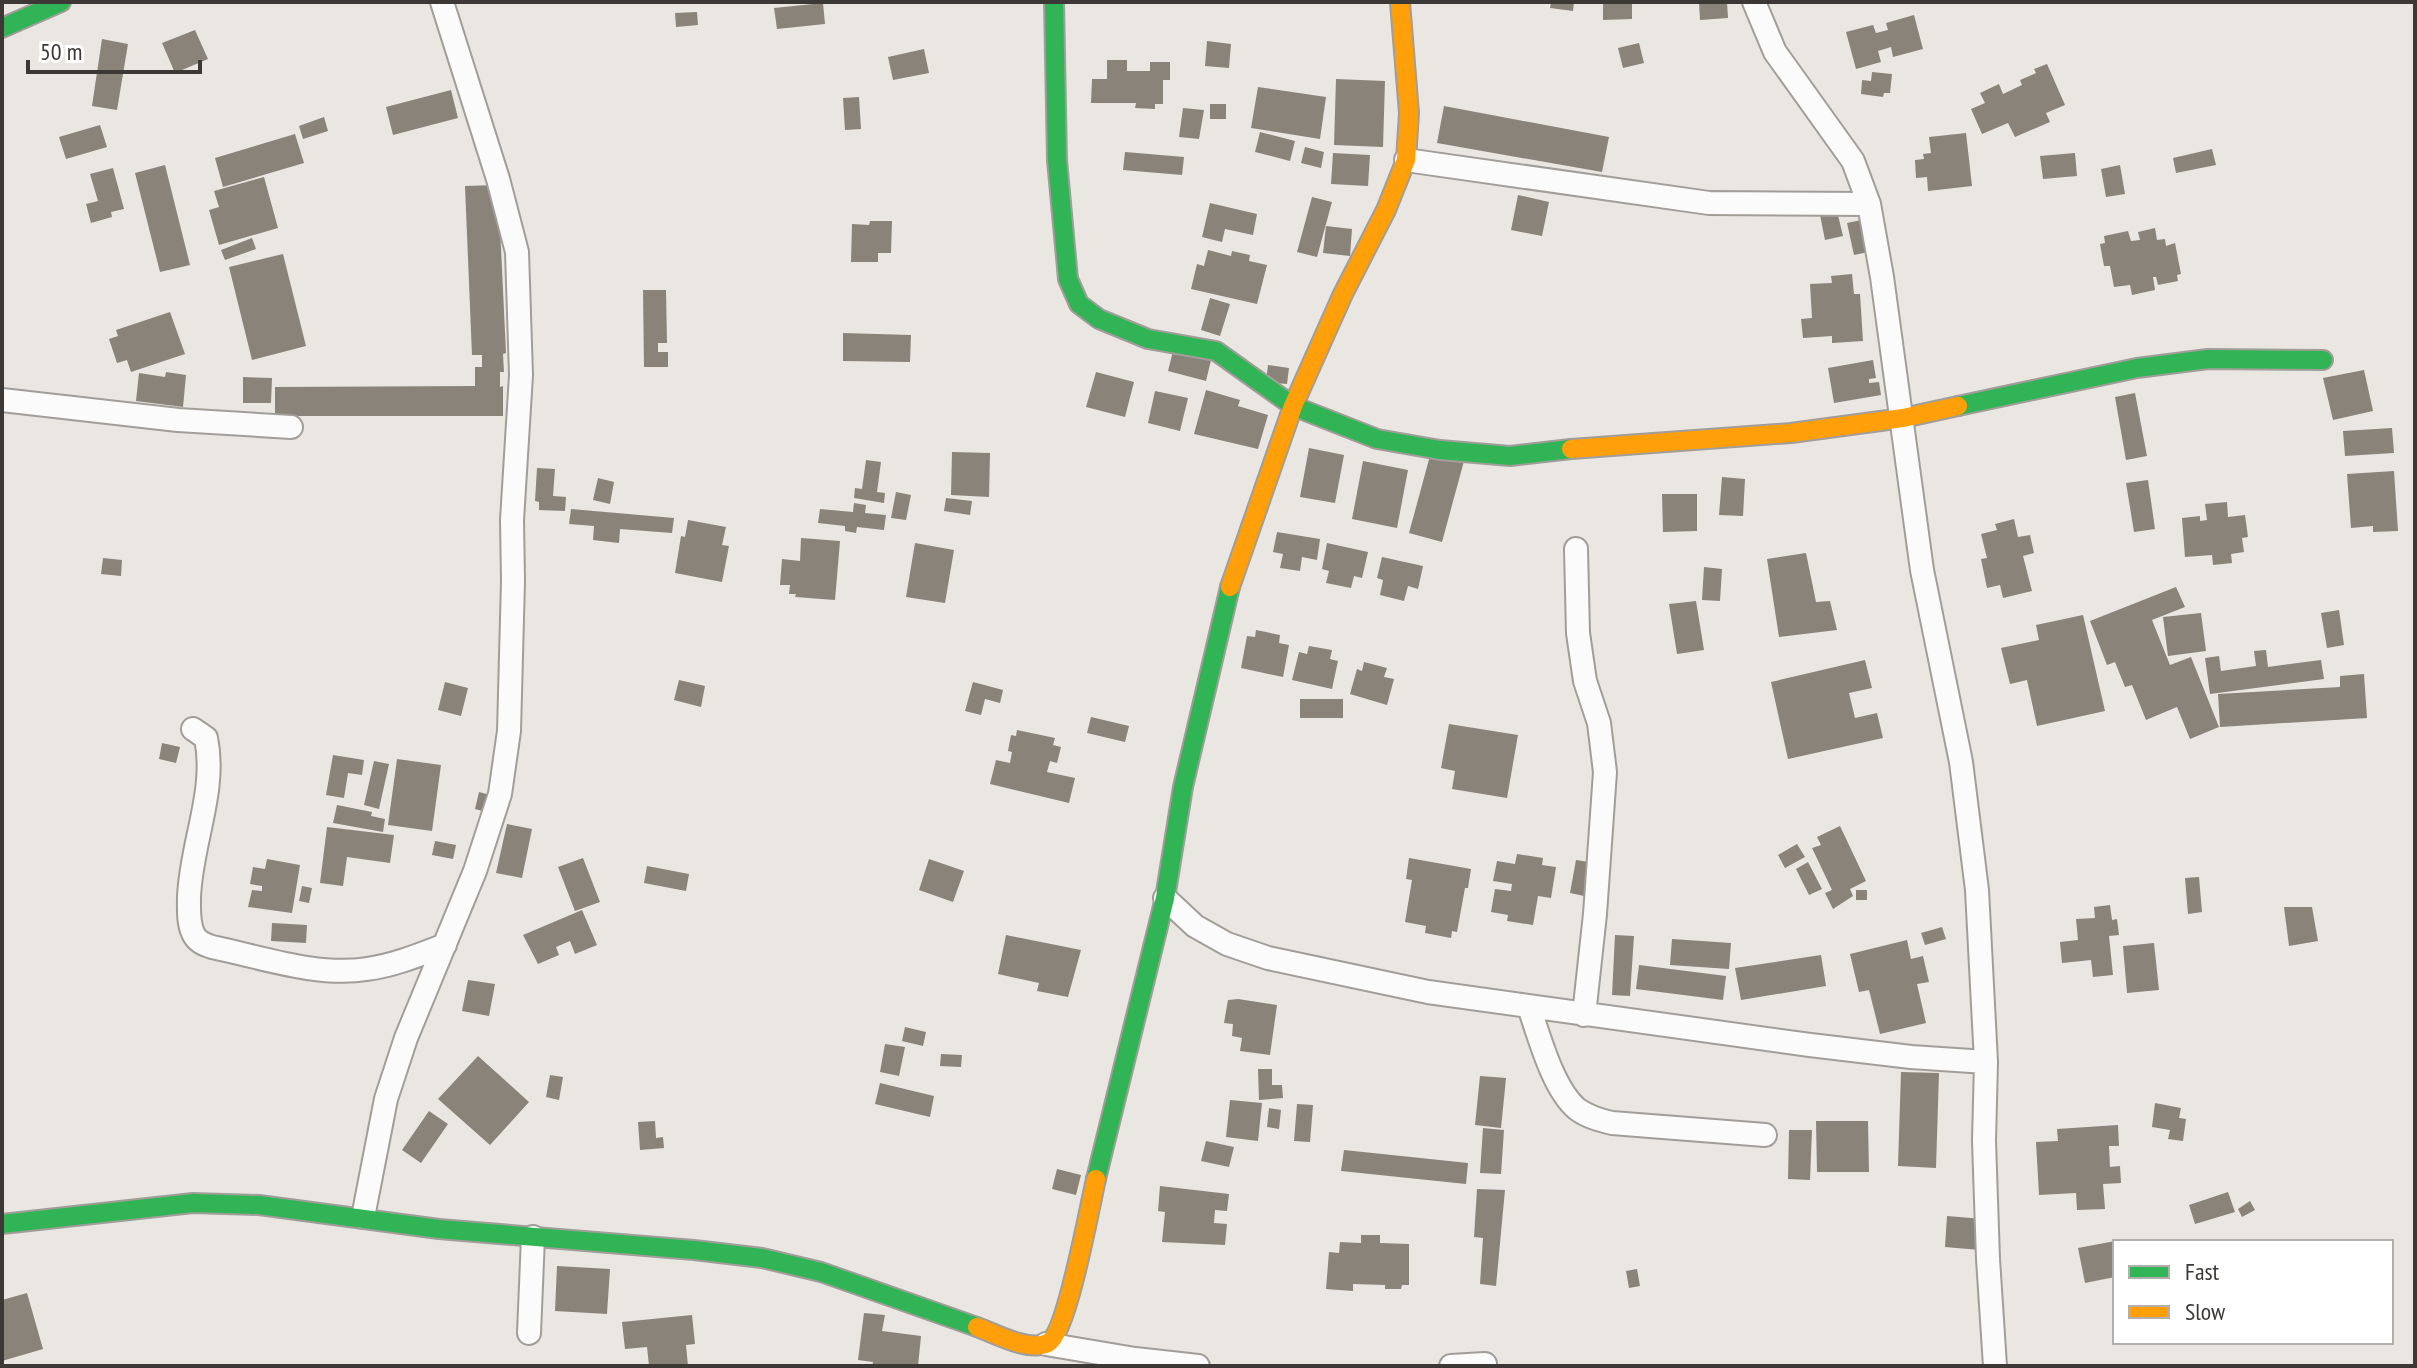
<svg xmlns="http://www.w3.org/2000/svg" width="2417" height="1368" font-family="'PT Sans Narrow',sans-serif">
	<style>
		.building { fill: #8a837a }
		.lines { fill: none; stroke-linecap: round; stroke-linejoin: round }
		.street-casing { stroke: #a19e9a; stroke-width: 26 }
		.fast-casing { stroke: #a19e9a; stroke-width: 22 }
		.slow-casing { stroke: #a19e9a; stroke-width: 22 }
		.street { stroke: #fcfbfb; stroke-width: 22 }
		.fast { stroke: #30b455; stroke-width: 18 }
		.slow { stroke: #ff9f0a; stroke-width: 18 }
	</style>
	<rect width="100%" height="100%" fill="#eae6e2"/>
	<path class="building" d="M1551 2H1574L1573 11 1550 8Z
		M1603 2H1632V19L1603 20Z
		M1699 2H1727L1728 18 1700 20Z
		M823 3 825 24 777 29 774 8Z
		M697 12 698 25 676 27 675 13Z
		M1914 15 1923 49 1893 57 1891 47 1878 51 1881 62 1856 69 1846 32 1873 25 1876 33 1888 30 1886 23Z
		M195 30 208 59 175 73 162 43Z
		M102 39 128 44 117 110 92 106Z
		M1207 41 1231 44 1229 68 1205 66Z
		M1639 43 1644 63 1623 68 1618 48Z
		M924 49 929 73 893 80 888 57Z
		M1107 60H1127V71H1150V62H1170V80H1163V104H1155V109L1135 108 1136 103H1091L1092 79H1107Z
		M2047 64 2065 105 2046 113 2050 122 2015 137 2008 123 1982 134 1971 109 1985 103 1980 93 1999 84 2003 94 2022 85 2020 80 2036 73 2034 69Z
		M1872 72 1892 74 1890 93H1884L1883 97 1861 94 1862 80 1871 81Z
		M1336 79 1385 81 1383 147 1334 145Z
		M1258 87 1326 97 1320 139 1251 128Z
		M451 90 458 118 393 135 386 107Z
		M859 97 861 129 845 130 843 98Z
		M1210 104H1226V119H1210Z
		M1444 106 1609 137 1602 172 1437 143Z
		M1183 108 1204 110 1199 139 1179 137Z
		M324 117 328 131 303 139 299 126Z
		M100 125 107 147 66 159 59 137Z
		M1260 132 1295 141 1290 161 1255 152Z
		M1966 133 1972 186 1928 191 1927 177 1916 178 1915 160 1924 159 1923 154 1931 153 1929 137Z
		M295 134 304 163 223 187 215 158Z
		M1305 147 1324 152 1321 168 1301 163Z
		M2212 149 2216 165 2176 173 2173 158Z
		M1125 152 1184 157 1182 175 1123 170Z
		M1333 153 1370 155 1368 186 1331 184Z
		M2075 153 2077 176 2043 179 2040 156Z
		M165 165 190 265 160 272 135 173Z
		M2120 165 2125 194 2106 197 2101 169Z
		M113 168 124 209 111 212 112 217 91 223 86 204 98 201 90 174Z
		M264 177 278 228 219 245 209 210 219 207 214 191Z
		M498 185 506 353 503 354 504 372H500V387L503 386V416H275V387L475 386V367H482V355H472L465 186Z
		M1518 195 1549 202 1542 236 1511 230Z
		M1312 197 1332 202 1317 257 1297 252Z
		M1210 203 1257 214 1253 235 1225 229 1222 242 1202 237Z
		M1837 211 1843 236 1825 240 1820 215Z
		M1866 219 1873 251 1854 255 1847 223Z
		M870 221H892L891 253H878V262H851L852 224 869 225Z
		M1326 226 1352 229 1350 256 1323 253Z
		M2155 228 2157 240 2165 239 2166 246 2175 243 2181 274 2177 275 2178 281 2158 285 2156 277H2153L2155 290 2132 295 2130 285 2114 287 2110 266H2104L2100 244 2105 243 2104 236 2128 231 2131 241 2140 240 2138 232Z
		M252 238 256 249 225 260 221 250Z
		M1208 250 1231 256 1232 251 1250 255 1249 261 1267 265 1257 304 1191 289 1197 264 1204 266Z
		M283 254 306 346 252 360 229 267Z
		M1852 274 1854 294H1860L1863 341 1832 343V336L1803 338 1801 319 1812 318 1810 284 1832 283 1831 276Z
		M643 290H666L667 343H658V352H668V367H644Z
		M1210 298 1230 304 1220 336 1201 330Z
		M170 312 185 354 131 372 127 360 117 363 109 339 118 336 116 330Z
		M843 333 911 335 910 362 843 361Z
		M1174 347 1212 356 1206 381 1168 371Z
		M1873 360 1876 378 1869 379V383L1879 382 1881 395 1834 403 1828 368Z
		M1268 365 1289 368 1287 384 1266 382Z
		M2364 370 2373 411 2333 420 2323 378Z
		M166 372 186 375 183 407 136 401 139 373 165 377Z
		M1096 372 1134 382 1125 417 1086 407Z
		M243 377 272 378 271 403H243Z
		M1206 390 1240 400 1238 406 1268 415 1258 449 1194 434Z
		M1155 391 1188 398 1180 431 1148 423Z
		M2135 393 2147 456 2126 460 2115 397Z
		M2392 428 2394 453 2345 456 2343 431Z
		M1309 448 1344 455 1335 503 1300 497Z
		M952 452 990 453 989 497 951 495Z
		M1431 452 1464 461 1442 542 1409 533Z
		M866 460 881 462 877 492 885 493 884 503 854 498 855 488 862 489Z
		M1363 461 1408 470 1397 528 1352 519Z
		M537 468 555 469 553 496 566 497 565 511 539 510V502L535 501Z
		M2394 471 2398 531 2373 532V526L2351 528 2347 474Z
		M1722 477 1745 479 1743 516 1719 515Z
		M598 478 614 482 610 504 593 500Z
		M2148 480 2155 529 2134 532 2126 483Z
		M896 492 911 495 906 520 891 518Z
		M1662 494H1697V531L1663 532Z
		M946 498 972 501 970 515 944 511Z
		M2227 502 2228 517 2245 515 2248 537 2242 538 2244 552 2231 554 2232 563 2213 565 2212 555 2185 557 2182 518 2200 516V521L2207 520 2205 504Z
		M854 503 866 505 865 513 886 515 884 530 857 527 856 533 845 531V526L818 523 820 509 853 512Z
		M571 509 674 518 672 533 620 529 619 543 593 540 594 526 569 524Z
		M2014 519 2018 537 2030 535 2034 553 2023 556 2032 591 2003 598 2000 585 1987 588 1981 559 1987 558 1981 534 1997 530 1995 524Z
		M688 520 726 527 722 545 729 546 722 582 675 573 681 536 685 537Z
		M1277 532 1320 539 1317 560 1302 557 1300 571 1280 568 1283 554 1273 552Z
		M801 538 840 541 835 600 795 597 796 594H789L790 585H780L782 559 800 561Z
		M915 543 954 550 945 603 906 597Z
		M1327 543 1368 552 1362 578 1354 576 1351 588 1326 583 1329 571 1322 569Z
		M1806 553 1816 602 1830 601 1837 630 1779 637 1767 559Z
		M1382 557 1423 566 1418 589 1408 586 1404 601 1380 595 1383 580 1377 578Z
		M103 558 122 560 121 576 101 574Z
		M1704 567 1722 569 1720 601 1702 600Z
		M2176 587 2185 607 2152 620 2170 665 2191 657 2219 727 2190 739 2177 707 2146 720 2132 685 2125 687 2115 662 2107 665 2090 621Z
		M1696 601 1704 650 1677 654 1669 604Z
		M2339 610 2344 645 2327 648 2321 613Z
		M2201 613 2206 651 2168 656 2163 617Z
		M2083 615 2105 711 2037 726 2027 680 2010 684 2001 648 2039 640 2036 625Z
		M1256 630 1280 635 1279 643 1289 645 1283 677 1241 668 1247 636 1255 637Z
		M1309 646 1332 650 1330 659 1338 661 1332 689 1292 680 1299 652 1307 654Z
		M2266 650 2268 667 2321 660 2324 679 2210 694 2205 658 2219 656 2221 671 2256 666 2254 651Z
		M1865 660 1872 688 1849 693 1855 718 1877 713 1883 738 1788 759 1771 682Z
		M1364 662 1387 668 1384 677 1394 679 1387 705 1350 694 1357 669 1362 671Z
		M2364 674 2367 718 2220 727 2218 694 2340 687V676Z
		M679 680 705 686 701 707 674 700Z
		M445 682 468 688 461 716 438 710Z
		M973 682 1003 690 1000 703 985 699 981 715 965 711Z
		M1300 699H1343V718H1300Z
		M1091 717 1129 726 1125 742 1087 733Z
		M1449 724 1518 735 1507 798 1452 789 1455 771 1441 768Z
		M1017 730 1055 738 1053 745 1061 747 1057 763 1050 761 1047 772 1075 778 1069 803 990 784 996 760 1010 763 1012 752 1008 751 1011 735 1016 736Z
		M162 743 180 747 176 763 159 759Z
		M333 755 364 760 362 775 348 773 344 798 326 795Z
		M397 759 441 765 432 831 388 825Z
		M374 761 389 764 379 809 364 805Z
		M479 792 494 796 490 813 475 809Z
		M337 805 372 812 371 816 385 819 383 832 333 823Z
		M507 824 532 829 522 878 496 873Z
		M1840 826 1866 881 1850 889 1853 896 1833 909 1825 893 1832 890 1812 848 1821 845 1817 837Z
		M327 827 394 835 390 863 347 857 343 886 320 883Z
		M435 841 456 845 453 859 432 855Z
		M1797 844 1805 857 1785 868 1778 855Z
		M1517 854 1543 858 1542 865 1556 867 1551 898 1538 896 1533 925 1507 921 1508 915 1491 912 1495 889 1511 891 1512 884 1493 881 1497 861 1515 864Z
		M583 858 600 902 575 911 558 867Z
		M1409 858 1471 869 1468 888H1465L1457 932 1452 931 1451 938 1425 933 1426 926 1405 922 1412 880 1406 879Z
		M267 859 300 865 292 913 248 907 252 890 262 891V886L250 884 253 867 265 869Z
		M929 859 964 871 953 902 919 890Z
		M1576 860 1595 863 1589 897 1570 893Z
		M1808 862 1822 889 1809 895 1796 869Z
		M647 866 689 874 686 891 644 883Z
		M2199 877 2202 912 2188 914 2185 878Z
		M302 886 312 888 309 903 299 901Z
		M1856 890H1867V900H1856Z
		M2110 905 2112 920 2117 919 2119 935 2109 936 2113 975 2093 977 2091 960 2062 963 2060 942 2078 940 2076 919 2095 918 2094 907Z
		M2284 907H2312L2318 941 2289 946Z
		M582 910 597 945 575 954 570 941 556 947 559 955 538 964 523 935Z
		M272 923 307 925 306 943 271 941Z
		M1942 927 1946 939 1925 945 1921 933Z
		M1006 935 1081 950 1068 997 1037 991 1039 983 998 974Z
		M1615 935 1634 936 1630 996 1612 995Z
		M1672 939 1731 943 1729 969 1670 965Z
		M1907 940 1911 959 1923 956 1929 982 1917 984 1926 1023 1880 1034 1869 990 1859 992 1850 954Z
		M2154 943 2159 990 2127 993 2123 946Z
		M1821 955 1826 986 1741 1000 1735 968Z
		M1639 965 1726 976 1723 1000 1636 989Z
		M468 980 495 984 489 1016 462 1011Z
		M1238 999 1277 1005 1270 1055 1240 1051 1242 1038 1232 1036 1233 1024 1224 1023 1228 1000Z
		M905 1027 926 1032 923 1046 902 1041Z
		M885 1044 905 1047 899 1076 880 1072Z
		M941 1054 962 1055 961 1067 940 1066Z
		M478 1056 529 1102 490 1145 438 1099Z
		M1258 1069H1272V1085H1282L1283 1098 1259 1100Z
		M1901 1072 1939 1073 1936 1168 1898 1166Z
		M550 1075 563 1077 559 1100 546 1097Z
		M1480 1076 1506 1078 1501 1128 1475 1125Z
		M880 1083 934 1096 930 1117 875 1104Z
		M1230 1100 1262 1103 1258 1141 1226 1137Z
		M2155 1103 2181 1108 2179 1118 2186 1119 2183 1141 2168 1139 2170 1130 2152 1127Z
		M1297 1104 1313 1105 1310 1142 1294 1141Z
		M1269 1108 1281 1110 1279 1129 1267 1127Z
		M429 1111 448 1124 421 1163 402 1150Z
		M655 1121 656 1138 663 1137 664 1148 640 1150 638 1122Z
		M1816 1121H1868L1869 1172H1817Z
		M2118 1125 2119 1146H2109L2110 1167 2120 1166 2121 1183 2103 1184 2105 1209 2077 1210 2076 1193 2039 1195 2036 1142 2058 1141 2057 1129Z
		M1483 1128 1504 1130 1501 1174 1480 1173Z
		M1789 1130H1812L1810 1180 1788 1179Z
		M1206 1141 1234 1147 1229 1167 1201 1161Z
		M1344 1150 1468 1163 1466 1184 1341 1171Z
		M1057 1169 1081 1175 1076 1195 1052 1189Z
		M1160 1186 1229 1194 1227 1211 1215 1210 1214 1223 1227 1224 1225 1245 1162 1242 1165 1212 1158 1211Z
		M1477 1189 1505 1190 1496 1286 1480 1284 1483 1238 1474 1237Z
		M2228 1192 2235 1212 2195 1224 2189 1205Z
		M2250 1201 2255 1210 2242 1217 2238 1209Z
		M1947 1216 1983 1219 1980 1250 1945 1247Z
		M1361 1235H1380V1243L1409 1244V1285H1402L1401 1289H1385V1285L1353 1284V1291L1326 1289 1329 1252 1339 1253 1340 1242 1361 1243Z
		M2115 1241V1277L2085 1283 2078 1248Z
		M557 1266 610 1269 607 1314 555 1311Z
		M1637 1269 1640 1286 1629 1288 1626 1271Z
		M27 1293 43 1349 2 1361V1300Z
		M864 1313 885 1315 882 1331 921 1336 918 1366H872L873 1362 858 1360Z
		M692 1315 695 1344 686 1345 688 1366H649L647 1347 625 1349 622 1322Z"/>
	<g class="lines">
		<g class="street-casing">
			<path id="street" d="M1754 2 1775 52 1853 161 1869 204 1882 277 1922 570 1961 762 1977 890 1986 1062 1984 1141 1988 1259 1995 1366
				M1406 160 1709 203 1869 204
				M2 400 178 420 291 427
				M1576 549 1578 633 1585 681 1599 723 1605 772 1595 914 1584 1015
				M193 729 206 738C217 791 191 843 189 897 189 909 188 922 193 933 197 942 204 944 212 947 261 957 317 977 367 969 395 965 419 955 445 945
				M1165 898 1195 926 1227 944 1268 958 1428 992 1810 1045 1911 1057 1986 1062
				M1529 1007C1539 1036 1553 1089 1577 1109 1588 1117 1600 1120 1612 1123L1765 1135
				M363 1217 386 1099 406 1038 475 871 500 794 509 731 513 581 512 520 521 375 517 252 498 179 442 2
				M529 1333 533 1237
				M1046 1344 1135 1359 1198 1366
				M1451 1366 1485 1364"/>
		</g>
		<g class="fast-casing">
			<path id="fast" d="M1054 2 1057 160 1068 279 1079 304 1099 319 1148 339 1216 351 1293 406 1377 439 1440 450 1510 456 1571 449
				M2 28 61 2
				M1958 406 2137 368 2208 359 2323 360
				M1096 1179 1165 898 1183 787 1230 587
				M2 1224 193 1203 259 1205 439 1229 694 1250 762 1258 821 1272 977 1327"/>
		</g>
		<g class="slow-casing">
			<path id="slow" d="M1571 449 1791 433 1903 418 1958 406
				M1230 587 1293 406 1343 294 1386 210 1406 160 1409 113 1400 2
				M977 1327C996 1334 1028 1352 1048 1343 1067 1333 1090 1205 1096 1179"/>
		</g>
		<use href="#street" class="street"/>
		<use href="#fast" class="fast"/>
		<use href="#slow" class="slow"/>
	</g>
	<rect width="2417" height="1368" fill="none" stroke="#3b3835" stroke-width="8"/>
	<rect x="2113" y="1240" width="280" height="104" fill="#ffffff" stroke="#b1afae" stroke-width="2"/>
	<rect x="2129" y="1266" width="40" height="12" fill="#30b455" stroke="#b1afae" stroke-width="2"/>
	<text x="2185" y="1280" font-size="24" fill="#3b3835">Fast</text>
	<rect x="2129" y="1306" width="40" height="12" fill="#ff9f0a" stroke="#b1afae" stroke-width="2"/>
	<text x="2185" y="1320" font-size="24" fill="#3b3835">Slow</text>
	<path d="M28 60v12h172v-12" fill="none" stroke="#3b3835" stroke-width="4"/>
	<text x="40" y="60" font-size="24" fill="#3b3835" stroke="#ffffff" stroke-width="6" paint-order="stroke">50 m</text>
</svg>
